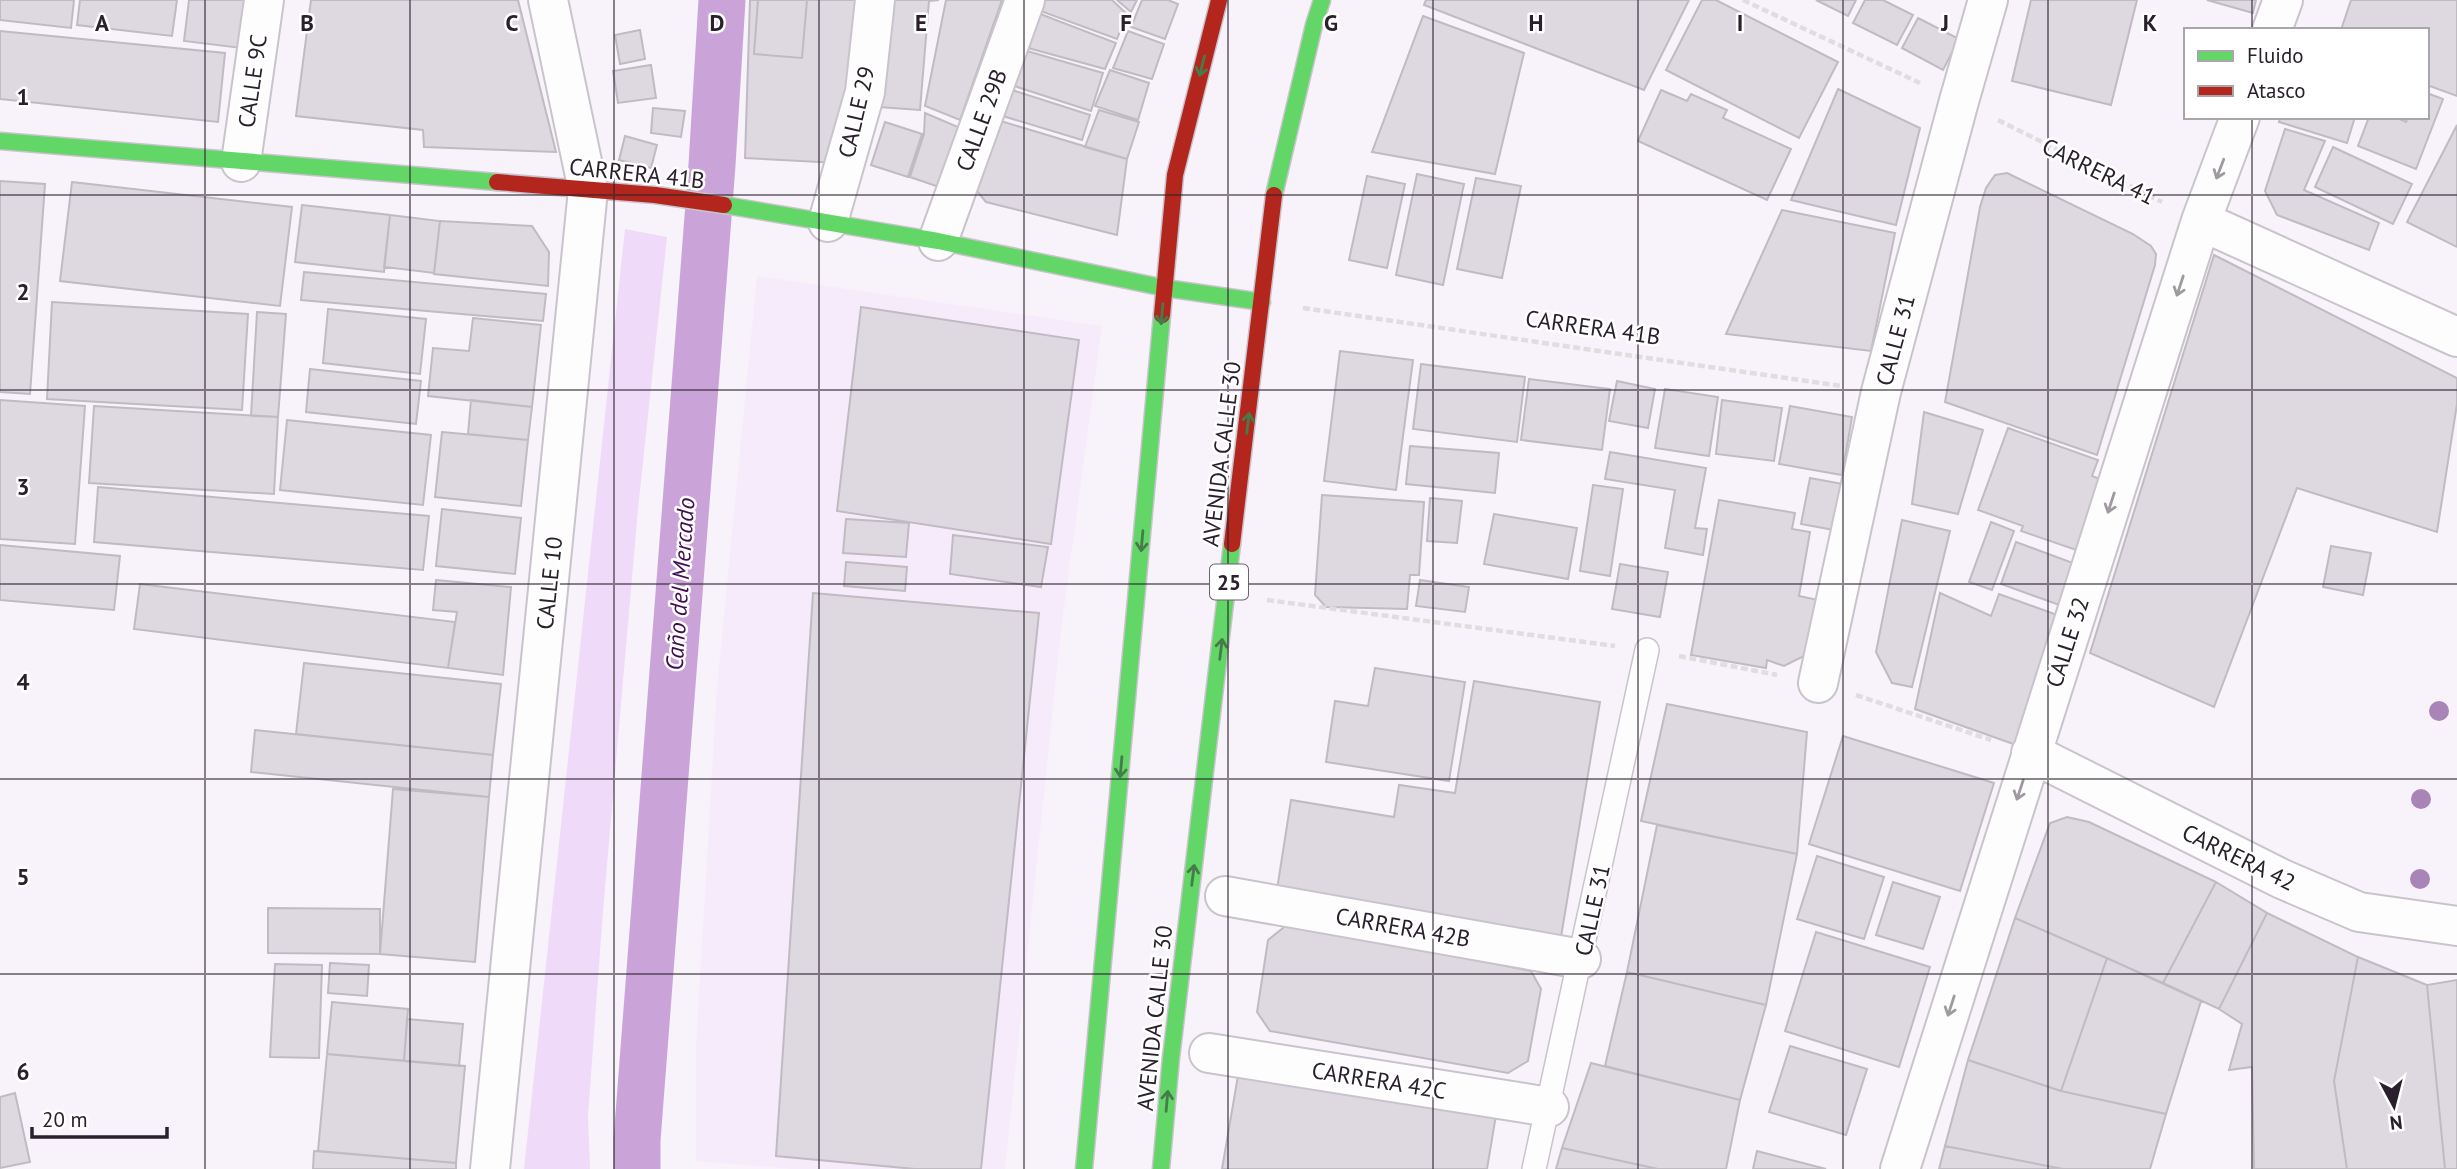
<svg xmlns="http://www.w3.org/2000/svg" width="2457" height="1169" font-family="'PT Sans',sans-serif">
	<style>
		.built { fill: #f6ebfb }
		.green { fill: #f0daf9 }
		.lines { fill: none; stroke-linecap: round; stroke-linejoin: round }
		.canal { stroke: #caa4d9; stroke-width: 47 }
		.building { fill: #ded8e1; stroke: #c0bac3; stroke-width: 2 }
		.lane-casing { stroke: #c9c3cc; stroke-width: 26 }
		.street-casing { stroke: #c9c3cc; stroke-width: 42 }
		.fast-casing { stroke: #c9c3cc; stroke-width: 19 }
		.jam-casing { stroke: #c9c3cc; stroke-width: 19 }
		.path { stroke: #dedddf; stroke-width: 4.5; stroke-dasharray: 7 3.5; stroke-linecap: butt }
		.lane { stroke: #fefdfe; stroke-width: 23 }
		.street { stroke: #fefdfe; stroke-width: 38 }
		.fast { stroke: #63d668; stroke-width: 16 }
		.jam { stroke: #b3261e; stroke-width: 16 }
		.tree { fill: #a984b7 }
		.oneway { stroke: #467b4a }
		.oneway2 { stroke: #9e9aa0 }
		.grid { fill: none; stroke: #29202c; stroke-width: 2; stroke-opacity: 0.55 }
		.labels { text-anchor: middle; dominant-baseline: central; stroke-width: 5; stroke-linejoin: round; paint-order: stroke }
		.shield { fill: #fff; stroke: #69636b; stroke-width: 2 }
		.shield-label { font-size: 21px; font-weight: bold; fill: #29202c }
		.street-label { font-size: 23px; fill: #29202c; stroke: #fff }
		.water-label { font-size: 24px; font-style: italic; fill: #3f0d50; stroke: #fff }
		.grid-label { font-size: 23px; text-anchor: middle; font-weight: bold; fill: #29202c; stroke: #fff; stroke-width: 5; stroke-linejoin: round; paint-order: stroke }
	</style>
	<rect width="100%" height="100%" fill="#f8f3fa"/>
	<path class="built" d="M757 276 1102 326 1061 630 1005 1169H792L696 1161V1046L717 687Z"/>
	<path class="green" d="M625 229 667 237 638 509 603 911 588 1116 590 1169H524Z"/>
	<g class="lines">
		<path class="canal" d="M637 1169V1140L712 165 722 0"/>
	</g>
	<path class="building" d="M0 0H74L71 28 0 20Z
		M80 0H177L172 36 77 25Z
		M189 0H247L241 48 184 41Z
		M311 0H518L556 152 424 147 423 130 296 116Z
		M750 0H871L838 163 745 158Z
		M758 0H807L802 58 754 54Z
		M887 0H939L929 1 920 110 879 107Z
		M946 0H1002L960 120 925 106Z
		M1038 0H1112L1127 14 1117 39 1035 9Z
		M1117 0H1137L1131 12Z
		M1142 0H1168L1178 4 1165 39 1131 27Z
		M1426 0H1689L1644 90 1424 5Z
		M1702 0H1716L1838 62 1799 138 1666 70Z
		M1816 0H1856L1848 16Z
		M1865 0H1883L1913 15 1897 45 1853 23Z
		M2031 0H2137L2111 105 2012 81Z
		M2207 0H2256L2253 13Z
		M2351 0H2457V96L2427 85V30H2341Z
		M1035 12 1116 43 1105 69 1021 46Z
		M1423 16 1524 53 1495 174 1372 152Z
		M1918 18 1959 39 1943 70 1902 48Z
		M640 30 645 59 620 64 615 35Z
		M0 31 225 53 218 122 0 99Z
		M1128 31 1164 44 1152 79 1113 68Z
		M1020 49 1103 73 1091 111 1008 84Z
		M651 65 656 98 618 103 613 71Z
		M1110 70 1149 83 1138 120 1095 106Z
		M1006 88 1090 115 1082 140 996 114Z
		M1838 89 1920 128 1896 225 1791 200Z
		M1661 90 1687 101 1691 94 1727 110 1723 118 1791 149 1767 200 1638 141Z
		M2427 93 2443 99 2416 169 2358 146 2369 117H2395L2406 122 2408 117H2427Z
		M653 108 685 111 681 137 651 133Z
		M1099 110 1139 122 1127 159 1085 147Z
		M925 113 958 127 942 188 910 177 924 134Z
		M2280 117H2355L2347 143 2279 122Z
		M994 119 1127 159 1117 235 986 202 971 184Z
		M885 122 922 134 908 177 871 165Z
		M2457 125V247L2407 222Z
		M2285 129 2325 141 2304 190 2379 223 2369 250 2277 215 2265 191Z
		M625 136 657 145 651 168 619 160Z
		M2333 147 2412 184 2393 224 2315 187Z
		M2007 173 2133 234 2151 246 2156 254 2155 265 2097 455 1945 402 1980 207 1986 188 1995 175Z
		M1417 174 1464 184 1443 285 1396 275Z
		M1367 176 1405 184 1387 268 1349 260Z
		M1476 178 1521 186 1502 278 1457 269Z
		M0 181 45 184 30 394 0 392Z
		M72 182 292 207 280 306 60 281Z
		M302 205 390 215 384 272 295 262Z
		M1782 210 1895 233 1871 351 1726 334Z
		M390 215 440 221 434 273 384 267Z
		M440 221 532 226 549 252 548 286 434 274Z
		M2214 255 2457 378V404L2437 532 2297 488 2214 707 2090 653Z
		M304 272 546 294 543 321 301 300Z
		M52 302 248 314 242 410 47 399Z
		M861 307 1079 340 1051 544 837 511Z
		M328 309 426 319 420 374 323 363Z
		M257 312 286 314 278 417 251 416Z
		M473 318 541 325 532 407 428 396 433 348 469 351Z
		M1340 351 1413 360 1396 490 1324 481Z
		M1421 364 1525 377 1517 442 1413 429Z
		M310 369 421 381 416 424 306 412Z
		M1529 379 1610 389 1602 450 1521 440Z
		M1617 381 1655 389 1648 428 1609 421Z
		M1665 389 1718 397 1709 456 1655 448Z
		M0 400 85 406 75 544 0 539Z
		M471 400 532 407 528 440 468 434Z
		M1722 400 1782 408 1774 461 1716 454Z
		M94 406 278 417 274 494 89 483Z
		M1790 406 1852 417 1842 475 1779 464Z
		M1924 412 1983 430 1958 514 1912 504Z
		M287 420 431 435 423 505 280 490Z
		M2008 428 2098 460 2092 476 2113 484 2088 554 2021 531 2023 526 1978 510Z
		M442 432 528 440 521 506 435 497Z
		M1410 446 1499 453 1495 493 1406 484Z
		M1610 452 1706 468 1695 528 1707 529 1703 555 1665 548 1675 490 1605 479Z
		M1810 478 1843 484 1834 530 1801 524Z
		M1593 485 1623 489 1610 576 1580 571Z
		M98 487 429 516 423 570 94 542Z
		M1322 495 1424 502 1419 575H1410L1407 609 1326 607 1315 595Z
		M1430 498 1462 501 1457 543 1427 541Z
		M1719 500 1795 513 1792 529 1810 532 1799 596 1818 600 1804 656 1784 666 1767 660 1766 668 1691 655Z
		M442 509 521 518 515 574 436 566Z
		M1494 514 1577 528 1568 579 1484 564Z
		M846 519 909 523 906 557 843 553Z
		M1902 520 1950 531 1912 687 1892 683 1876 652Z
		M1991 522 2014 531 1992 590 1969 582Z
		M953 535 1048 547 1041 587 950 574Z
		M2016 542 2081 566 2065 607 2001 584Z
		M0 545 120 556 114 610 0 600Z
		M2331 546 2371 553 2363 595 2323 587Z
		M846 562 907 567 905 591 844 586Z
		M1620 564 1668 572 1660 617 1612 609Z
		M436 580 511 587 503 675 448 668 457 612 433 610Z
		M1420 580 1469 587 1465 612 1416 606Z
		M140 584 455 622 448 668 134 629Z
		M813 593 1039 613 981 1169H915L776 1156Z
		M1940 593 1991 616 1999 594 2063 617 2016 745 1915 709Z
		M304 663 501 684 493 755 296 734Z
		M1375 668 1465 682 1449 781 1326 762 1335 701 1368 706Z
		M1474 681 1600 702 1560 943 1276 896 1291 800 1394 817 1399 785 1455 793Z
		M1667 704 1807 732 1797 854 1641 821Z
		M255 730 493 755 489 797 251 772Z
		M1843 736 1994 783 1960 891 1809 844Z
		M393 789 489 797 475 962 380 954Z
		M2067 817 2089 822 2216 882 2163 983 2015 918 2050 823Z
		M1657 825 1797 854 1766 1005 1627 972Z
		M1817 856 1884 877 1864 939 1797 919Z
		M1893 882 1940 897 1923 949 1876 935Z
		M2216 882 2267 913 2219 1009 2163 983Z
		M268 908 380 909V954L268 953Z
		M2267 913 2358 957 2334 1081 2347 1169H2254L2252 1067 2229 1070 2242 1024 2219 1009Z
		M2015 918 2107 958 2061 1091 1968 1060Z
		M1288 924 1531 971 1541 989 1528 1061 1508 1073 1270 1031 1257 1012 1268 940Z
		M1816 932 1930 967 1899 1067 1785 1031Z
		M2358 957 2427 985 2445 1169H2347L2334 1081Z
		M2107 958 2201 1001 2166 1114 2061 1091Z
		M330 963 369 965 367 996 328 993Z
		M275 964 322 965 319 1058 270 1057Z
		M1627 972 1766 1005 1740 1100 1605 1066Z
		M2457 980V1169H2445L2427 985Z
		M332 1002 408 1009 404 1061 327 1054Z
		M407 1019 463 1024 459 1066 404 1061Z
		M1790 1046 1867 1069 1846 1135 1769 1112Z
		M327 1054 465 1066 456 1163 318 1151Z
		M1968 1060 2061 1091 2166 1114 2150 1169H2063L1945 1146Z
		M1591 1063 1740 1100 1726 1169H1658L1562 1148Z
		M1240 1064 1497 1109 1487 1169H1222Z
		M15 1093 30 1162 0 1168V1097Z
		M1945 1146 2063 1169H1939Z
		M1562 1148 1658 1169H1556Z
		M314 1151 456 1163V1169H313Z
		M1757 1151 1826 1169H1753Z"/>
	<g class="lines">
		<g class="lane-casing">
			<path id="lane" d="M1534 1169 1647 650"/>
		</g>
		<g class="street-casing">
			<path id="street" d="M2272 30 2283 0
				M241 162 264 0
				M2201 221 2457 337
				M828 222 865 92 875 0
				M938 241 1025 0
				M1818 683 1881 392 1959 101 1988 0
				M2031 753 2282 879 2359 912 2457 926
				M1225 896 1581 959
				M1209 1053 1549 1107
				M490 1169 588 190 548 0
				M1900 1169 2201 221 2240 117"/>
		</g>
		<g class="fast-casing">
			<path id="fast" d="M0 141 497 182
				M1274 195 1314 25 1322 0
				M724 205 938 241 1165 288 1262 302
				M1084 1169 1162 315
				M1161 1169 1171 1058 1232 544"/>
		</g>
		<g class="jam-casing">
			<path id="jam" d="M497 182 655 195 724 205
				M1162 315 1175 175 1219 0
				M1232 544 1274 195"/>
		</g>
		<path class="path" d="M1743 0 1920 83
			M1998 120 2162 202
			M1303 308 1841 386
			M1267 600 1615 646
			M1679 656 1777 675
			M1856 695 1991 740"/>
		<use href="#lane" class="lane"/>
		<use href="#street" class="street"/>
		<use href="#fast" class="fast"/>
		<use href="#jam" class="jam"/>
	</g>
	<g class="tree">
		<circle cx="2439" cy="711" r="10"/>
		<circle cx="2421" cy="799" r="10"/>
		<circle cx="2420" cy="879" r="10"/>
	</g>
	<defs><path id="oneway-shaft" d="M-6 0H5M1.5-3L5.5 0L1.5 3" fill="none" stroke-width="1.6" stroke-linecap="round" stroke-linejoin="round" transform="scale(1.75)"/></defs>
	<g class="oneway">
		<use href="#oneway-shaft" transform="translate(1202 66) rotate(104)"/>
		<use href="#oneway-shaft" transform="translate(1162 314) rotate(95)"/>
		<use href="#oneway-shaft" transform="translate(1248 423) rotate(-83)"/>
		<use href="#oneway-shaft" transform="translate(1142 541) rotate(95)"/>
		<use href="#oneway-shaft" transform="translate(1221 649) rotate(-83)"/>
		<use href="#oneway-shaft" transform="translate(1121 767) rotate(95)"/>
		<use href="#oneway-shaft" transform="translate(1193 875) rotate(-83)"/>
		<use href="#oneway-shaft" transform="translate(1167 1101) rotate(-85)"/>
	</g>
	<g class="oneway2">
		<use href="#oneway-shaft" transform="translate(2220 169) rotate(111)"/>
		<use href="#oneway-shaft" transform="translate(2180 286) rotate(108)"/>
		<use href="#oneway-shaft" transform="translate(2111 503) rotate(108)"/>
		<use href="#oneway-shaft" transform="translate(2020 790) rotate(108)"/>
		<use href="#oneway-shaft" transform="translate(1951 1006) rotate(108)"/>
	</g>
	<path class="grid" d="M205 0V1169M410 0V1169M614 0V1169M819 0V1169M1024 0V1169M1228 0V1169M1433 0V1169M1638 0V1169M1843 0V1169M2048 0V1169M2252 0V30M2252 117V1169M0 195H2457M0 390H2457M0 584H2457M0 779H2457M0 974H2457"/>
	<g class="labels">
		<rect class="shield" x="1210" y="564.5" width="38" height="35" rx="5"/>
		<g class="shield-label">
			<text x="1229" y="582">25</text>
		</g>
		<g class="street-label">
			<text transform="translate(252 81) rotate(-82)">CALLE 9C</text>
			<text transform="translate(856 112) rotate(-77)">CALLE 29</text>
			<text transform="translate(981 120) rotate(-70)">CALLE 29B</text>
			<text transform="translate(2099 171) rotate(26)">CARRERA 41</text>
			<text transform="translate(637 173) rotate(6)">CARRERA 41B</text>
			<text transform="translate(1593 327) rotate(8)">CARRERA 41B</text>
			<text transform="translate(1895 340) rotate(-75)">CALLE 31</text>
			<text transform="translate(1221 454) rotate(-83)">AVENIDA CALLE 30</text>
			<text transform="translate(549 583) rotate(-84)">CALLE 10</text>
			<text transform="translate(2067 642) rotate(-72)">CALLE 32</text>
			<text transform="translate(2239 857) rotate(26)">CARRERA 42</text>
			<text transform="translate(1592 910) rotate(-78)">CALLE 31</text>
			<text transform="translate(1403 927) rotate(10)">CARRERA 42B</text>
			<text transform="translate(1154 1018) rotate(-84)">AVENIDA CALLE 30</text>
			<text transform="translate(1379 1080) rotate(9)">CARRERA 42C</text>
		</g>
		<g class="water-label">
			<text transform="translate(680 584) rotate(-86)">Caño del Mercado</text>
		</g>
	</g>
	<g class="grid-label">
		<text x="102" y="31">A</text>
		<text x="307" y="31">B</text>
		<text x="512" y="31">C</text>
		<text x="717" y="31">D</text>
		<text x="921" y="31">E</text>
		<text x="1126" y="31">F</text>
		<text x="1331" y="31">G</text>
		<text x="1536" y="31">H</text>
		<text x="1740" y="31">I</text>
		<text x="1945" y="31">J</text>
		<text x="2150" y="31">K</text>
		<text x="23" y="105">1</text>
		<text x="23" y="300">2</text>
		<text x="23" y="495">3</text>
		<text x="23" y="690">4</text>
		<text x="23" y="885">5</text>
		<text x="23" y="1080">6</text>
	</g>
	<rect x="2184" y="28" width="245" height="91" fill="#ffffff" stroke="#a9a6ab" stroke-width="2"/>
	<rect x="2198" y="51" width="35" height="10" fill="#63d668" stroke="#a9a6ab" stroke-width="2"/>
	<text x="2247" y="63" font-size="21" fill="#29202c">Fluido</text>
	<rect x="2198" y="86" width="35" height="10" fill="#b3261e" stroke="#a9a6ab" stroke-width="2"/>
	<text x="2247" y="98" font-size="21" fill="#29202c">Atasco</text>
	<g transform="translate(2394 1106) rotate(173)" stroke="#ffffff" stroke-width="5" paint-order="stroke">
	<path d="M0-5L12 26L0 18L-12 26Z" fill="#29202c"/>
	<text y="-10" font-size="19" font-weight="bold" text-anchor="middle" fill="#29202c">N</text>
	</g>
	<path d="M32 1127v10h135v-10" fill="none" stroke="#29202c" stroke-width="3.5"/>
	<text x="42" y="1127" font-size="21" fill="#29202c" stroke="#ffffff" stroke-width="5" paint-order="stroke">20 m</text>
</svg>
